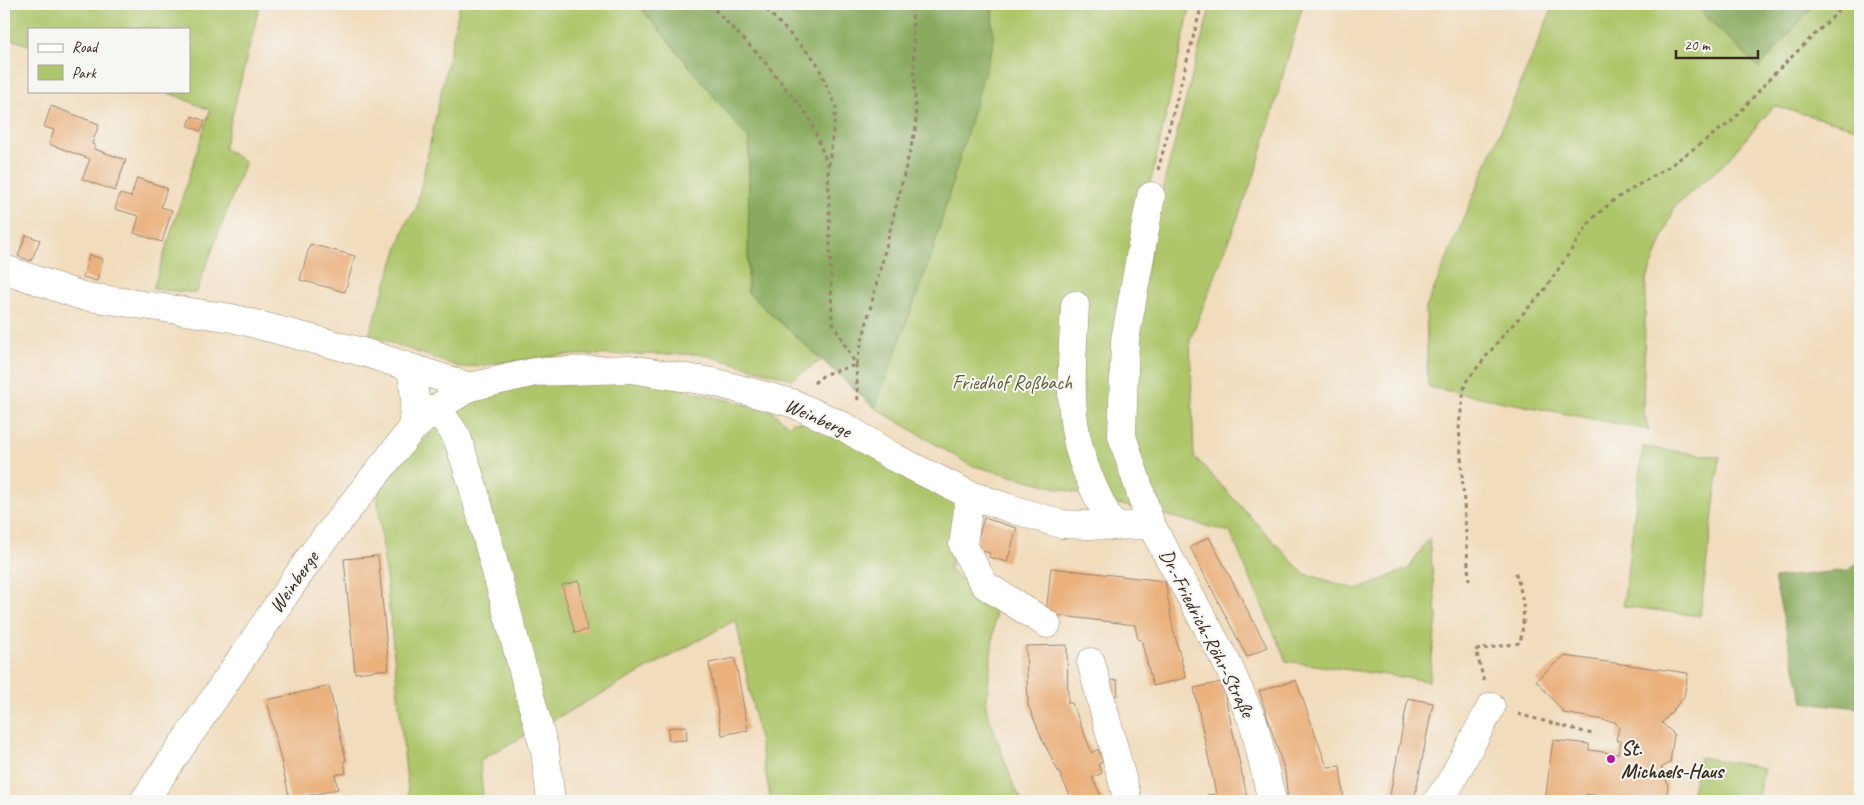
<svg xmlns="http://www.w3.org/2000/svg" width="1864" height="805" font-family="Caveat,sans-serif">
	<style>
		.green { fill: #aec66b; stroke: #747844 }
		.forest { fill: #8aab5f; stroke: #626a3e }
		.building { fill: #eab17d }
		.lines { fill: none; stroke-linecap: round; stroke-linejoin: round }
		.minor-casing { stroke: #96836d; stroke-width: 29 }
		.path { stroke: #96836d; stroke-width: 3; stroke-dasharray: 4 4; stroke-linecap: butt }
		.minor { stroke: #fff; stroke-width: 28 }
		.poi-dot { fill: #b5179e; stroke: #f6f6f2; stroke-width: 2 }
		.labels { text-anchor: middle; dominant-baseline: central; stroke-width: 4; stroke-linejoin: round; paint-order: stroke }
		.park-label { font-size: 20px; fill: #5e5935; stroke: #f6f6f2 }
		.street-label { font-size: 20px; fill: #3b2a1e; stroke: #f6f6f2 }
		.poi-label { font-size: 20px; font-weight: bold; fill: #3b2a1e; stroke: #f6f6f2; text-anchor: start }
	</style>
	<rect width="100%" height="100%" fill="#f6f6f2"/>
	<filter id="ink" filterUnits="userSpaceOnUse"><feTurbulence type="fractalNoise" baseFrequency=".02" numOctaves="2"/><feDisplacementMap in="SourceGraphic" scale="10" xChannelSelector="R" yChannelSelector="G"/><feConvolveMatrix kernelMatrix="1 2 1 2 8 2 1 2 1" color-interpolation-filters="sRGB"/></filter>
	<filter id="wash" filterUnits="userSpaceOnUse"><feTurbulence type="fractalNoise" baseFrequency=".0096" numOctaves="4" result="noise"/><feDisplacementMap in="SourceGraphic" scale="20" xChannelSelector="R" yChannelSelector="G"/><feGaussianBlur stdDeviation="1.12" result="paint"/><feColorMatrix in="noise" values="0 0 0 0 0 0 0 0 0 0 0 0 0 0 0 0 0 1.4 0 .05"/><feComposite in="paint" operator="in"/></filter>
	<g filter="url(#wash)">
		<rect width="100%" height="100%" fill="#f1dcbc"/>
		<path class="green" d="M4 4H260L224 148 245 162 196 293 153 289 210 110 164 91H189V29H29V45L4 37Z
			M460 4H638L749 139 748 293 822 360 792 379 701 354 562 355 462 368 369 335 406 223 416 209Z
			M992 4H1191L1122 309 1137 509 970 465 875 408 924 275 993 44Z
			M1211 4H1303L1256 171 1190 340 1194 456 1303 573 1358 590 1409 568 1429 538 1437 618 1429 681 1286 661 1230 532 1153 512 1132 436 1133 345 1159 202Z
			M1554 4H1693L1759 68 1815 4H1860V129L1774 106 1724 164 1675 206 1646 281 1643 409 1649 430 1428 387 1426 308Z
			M554 380H646L772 411 789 426 792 422H813L962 501 950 570 996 607 986 708 1014 787 1023 801H771L736 620 480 760 483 801H409L377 491 397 466 445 419 472 397Z
			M1643 447 1720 457 1700 616 1623 606Z
			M1700 757 1764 768 1757 801H1690Z"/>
		<path class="forest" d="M638 4H992L993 44 931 256 875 408 748 293 749 139Z
			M1693 4H1815L1759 68Z
			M1860 561V708L1803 702 1774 578 1849 570Z"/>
		<g id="blocks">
			<path class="building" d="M51 106 99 124 92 144 95 145 94 149 126 160 115 191 82 179 90 159 49 144 54 130 44 127Z
				M192 116 205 121 201 131 188 126Z
				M137 178 167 188 161 207 172 210 162 242 134 233 139 216 115 209 120 194 131 197Z
				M26 235 40 240 31 261 18 256Z
				M310 244 355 256 345 292 300 280Z
				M89 255 103 259 97 281 83 277Z
				M984 518 1017 528 1007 562 989 557 990 553 975 549Z
				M1209 537 1267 647 1247 657 1190 547Z
				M378 556 389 669 355 673 344 559Z
				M1051 568 1165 581 1173 629 1186 678 1153 686 1141 639 1138 640 1135 625 1046 614Z
				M579 581 587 630 575 633 562 585Z
				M1067 645 1068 703H1072L1092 753 1098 749 1104 761 1098 764 1102 773 1092 778 1104 801H1073L1043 741 1028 705 1026 646Z
				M1564 656 1688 673 1684 697 1662 723 1674 734 1670 763 1661 768 1668 785 1666 801H1619V799L1585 794 1584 801H1545L1553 740 1589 744V750L1618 754 1621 742 1616 740 1619 728 1615 722 1564 713 1536 680Z
				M735 658 748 730 722 735 709 663Z
				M1117 680 1118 695 1102 697 1101 682Z
				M1296 680 1327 767 1340 766 1344 801H1288L1285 772 1259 691Z
				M1222 682 1248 801H1207V795L1216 794 1194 688Z
				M329 686 346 760 344 761 346 773 335 775 338 789 290 800 267 700Z
				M1408 698 1433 703 1414 801H1389Z
				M686 726 687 740 669 741 668 728Z"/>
		</g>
	</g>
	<g filter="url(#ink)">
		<use href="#blocks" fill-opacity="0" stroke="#96836d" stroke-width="1"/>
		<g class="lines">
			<g class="minor-casing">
				<path id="minor" d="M1151 196 1125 340 1122 436 1151 525 1226 661 1254 724 1272 801
					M4 269 82 296 232 318 366 353 470 387
					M1075 305C1073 353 1067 401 1079 448 1086 475 1100 501 1112 526
					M411 368 415 398 412 429
					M437 408 457 437 472 483 545 751 551 801
					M970 495 963 545 976 570 985 585 1047 624
					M1091 662 1128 801
					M144 801 314 552 412 429 437 408 470 387 535 372 630 369 713 382 792 403 843 426 893 457 970 495 1012 509 1061 524 1112 526 1151 525
					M1437 801 1449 785 1491 707"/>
			</g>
			<path class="path" d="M709 4 758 54 809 117 828 165 832 321 856 365 858 402
				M761 4 816 61 836 107 829 164
				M1158 170 1202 4
				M814 383 825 374 856 365 916 127 912 4
				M1469 581 1459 425 1465 383 1504 334 1543 292 1592 219 1614 200 1671 165 1732 121 1772 76 1846 4
				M1484 681 1476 650 1520 643C1526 614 1524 599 1515 571
				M1518 714 1592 734"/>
			<use href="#minor" class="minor"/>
		</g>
	</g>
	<circle class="poi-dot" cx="1611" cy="759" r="5"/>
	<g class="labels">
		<g class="park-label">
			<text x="1012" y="382">Friedhof Roßbach</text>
		</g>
		<g class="street-label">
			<text transform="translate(818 418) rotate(24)">Weinberge</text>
			<text transform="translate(294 582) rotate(-55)">Weinberge</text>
			<text transform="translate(1207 633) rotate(63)">Dr.-Friedrich-Röhr-Straße</text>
		</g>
		<g class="poi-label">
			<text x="1621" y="748">St.<tspan x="1621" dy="23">Michaels-Haus</tspan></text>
		</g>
	</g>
	<rect width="1864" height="805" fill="none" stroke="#f6f6f2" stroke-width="20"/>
	<rect x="28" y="28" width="162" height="65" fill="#f6f6f2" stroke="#aba49d"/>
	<rect x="38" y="44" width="25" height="8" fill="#ffffff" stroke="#aba49d"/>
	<text x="72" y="52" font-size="15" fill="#3b2a1e">Road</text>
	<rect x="38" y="65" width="25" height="15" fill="#aec66b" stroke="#aba49d"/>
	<text x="72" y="78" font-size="15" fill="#3b2a1e">Park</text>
	<path d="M1676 50v8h82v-8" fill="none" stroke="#3b2a1e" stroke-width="2.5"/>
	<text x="1684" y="50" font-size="15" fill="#3b2a1e" stroke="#f6f6f2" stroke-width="4" paint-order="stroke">20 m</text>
</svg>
